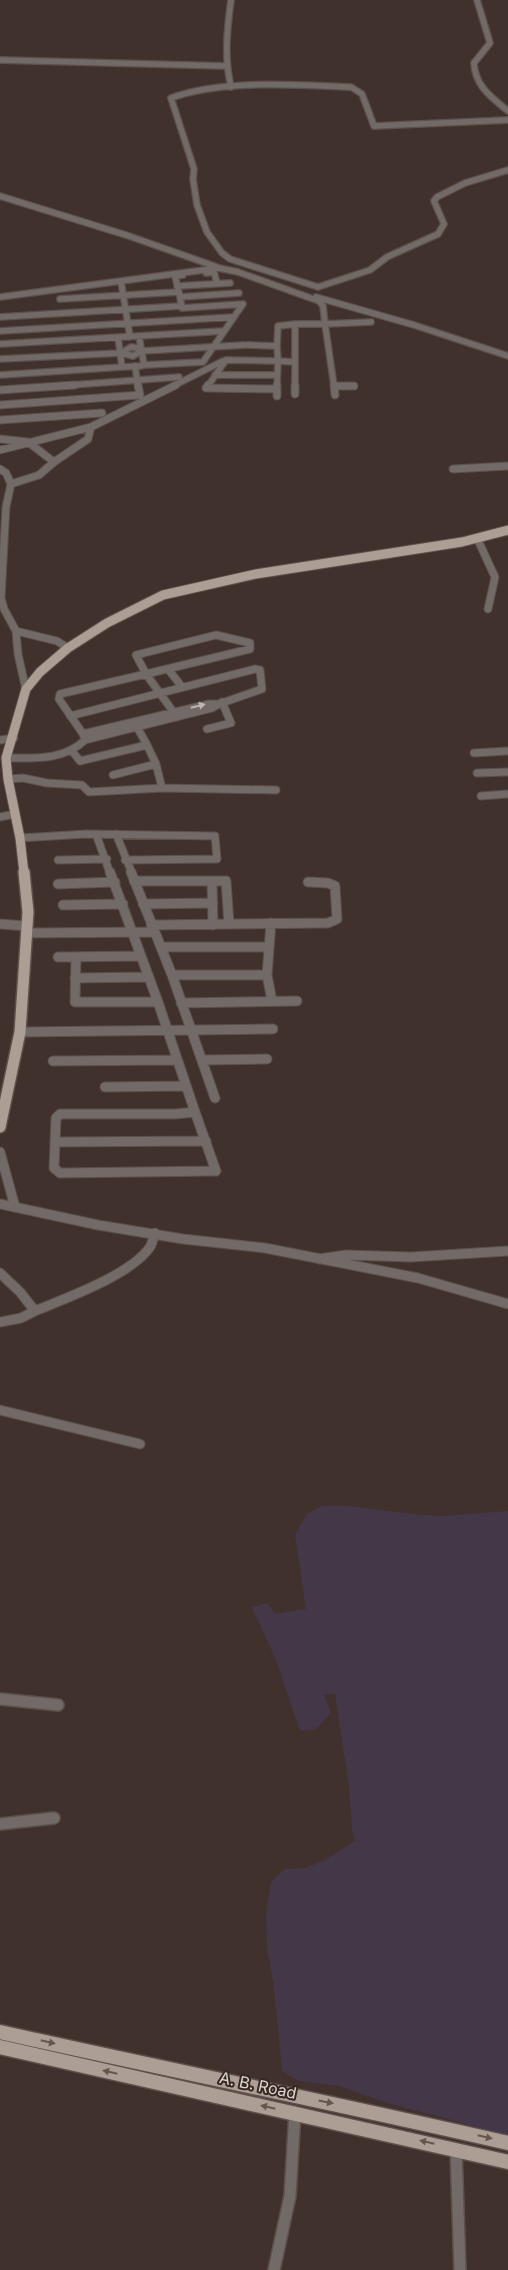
<svg xmlns="http://www.w3.org/2000/svg" width="508" height="2270" font-family="Inter,sans-serif">
	<style>
		.commercial { fill: #443848 }
		.lines { fill: none; stroke-linecap: round; stroke-linejoin: round }
		.minor-far3-casing { stroke: #5d4f4a; stroke-width: 8 }
		.minor-far2-casing { stroke: #5d4f4a; stroke-width: 9 }
		.minor-far1-casing { stroke: #5d4f4a; stroke-width: 11 }
		.minor-casing { stroke: #5d4f4a; stroke-width: 14 }
		.major-far2-casing { stroke: #5d4f4a; stroke-width: 11 }
		.major-far1-casing { stroke: #5d4f4a; stroke-width: 14 }
		.major-casing { stroke: #5d4f4a; stroke-width: 17 }
		.minor-far3 { stroke: #716a66; stroke-width: 5.5 }
		.minor-far2 { stroke: #716a66; stroke-width: 7 }
		.minor-far1 { stroke: #716a66; stroke-width: 9 }
		.minor { stroke: #716a66; stroke-width: 11 }
		.major-far2 { stroke: #ac9e95; stroke-width: 9 }
		.major-far1 { stroke: #ac9e95; stroke-width: 11 }
		.major { stroke: #ac9e95; stroke-width: 14 }
		.oneway { fill: #beb5b1 }
		.oneway2 { fill: #655750 }
		.labels { text-anchor: middle; dominant-baseline: central; stroke-width: 4; stroke-linejoin: round; paint-order: stroke }
		.near-street-label { font-size: 16px; fill: #dfd5d1; stroke: #362822 }
	</style>
	<rect width="100%" height="100%" fill="#40312c"/>
	<path class="commercial" d="M322 1506H348L420 1515 444 1516 508 1511V2135L384 2102 340 2086 299 2081 282 2071 274 1987 267 1947 266 1914 271 1882 285 1869 306 1868 325 1860 355 1841 352 1831 349 1787 335 1694 324 1695 331 1713 316 1729 300 1731 276 1660 252 1607 267 1603 275 1614 306 1609 295 1535 307 1514Z"/>
	<g class="lines">
		<g class="minor-far3-casing">
			<path id="minor-far3" d="M231 0C227 30 224 57 231 87
				M477 0 490 43 474 63C475 86 491 97 508 111
				M0 60 226 66
				M508 120 374 126 362 94 351 87C297 85 222 79 171 98L194 169 193 179 197 205 207 232 222 253 230 259 318 287 370 270 387 257 438 234 444 224 434 201 437 197 465 183 508 170
				M0 196 129 236 217 267
				M206 273 214 272 217 283
				M121 281 130 337
				M177 286 230 283
				M239 293 180 297 182 308 243 304
				M0 297 219 268 238 272 319 301 323 306 325 324 371 322
				M180 297 175 276 183 275
				M316 297 414 325 508 356
				M60 299 178 292
				M0 317 181 306
				M0 331 234 317
				M139 336 144 365 203 362 243 304
				M118 337 122 367 141 366
				M0 344 224 331
				M277 346 278 326 295 324
				M131 347 138 348 141 351 133 356 121 353Z
				M141 351 244 345
				M0 359 121 353
				M295 362V324H325L334 386
				M135 366 138 386
				M0 375 122 367
				M215 375H277
				M58 386 179 377
				M173 386 223 361
				M208 386 226 360 278 361 277 346 248 345
				M277 386 278 361 295 362V386"/>
		</g>
		<g class="minor-far2-casing">
			<path id="minor-far2" d="M208 385 206 388 277 389
				M295 385V394
				M334 385 335 395
				M334 386H354
				M0 390 75 385
				M277 396V385
				M0 405 140 395 138 385
				M0 420 102 413
				M91 427 176 385
				M0 439 28 442 54 462 39 475 11 484 6 507 1 598 4 609 16 631 57 641 68 648
				M0 450 91 427 88 439 54 462
				M0 469 6 473 11 484
				M453 469 508 466
				M477 538 495 577 488 609
				M16 631 18 654 26 690
				M216 635 250 643V649L146 674 136 655Z
				M168 669 182 687
				M146 674 177 717
				M70 716 255 669 260 670 262 689 219 704
				M137 727 147 745
				M207 729 231 723 222 702
				M83 734 209 704H219L212 708 85 740
				M0 740 14 738
				M72 751 80 761 147 745 156 764 162 788 276 790
				M474 753 508 751
				M6 758C34 758 63 761 85 740L83 734 59 699 60 694 146 674
				M477 773 508 772
				M113 775 156 764
				M8 779 23 778 47 783 82 785 89 792 162 788
				M481 796 508 794
				M0 817 15 814
				M96 834 110 873
				M116 834 132 873
				M20 838 86 834 215 836 217 859 125 860
				M58 860 107 859"/>
		</g>
		<g class="minor-far1-casing">
			<path id="minor-far1" d="M110 872 158 1002 195 1112
				M131 872 172 975 215 1098
				M134 881H226L229 924
				M212 882 213 925
				M58 884 115 882
				M143 904 213 903
				M63 905 123 904
				M271 923 267 975 272 1001
				M0 924 27 926
				M151 925 328 923 337 919 335 886 328 883 308 882
				M27 933 154 932
				M161 947H269
				M58 957 141 956
				M76 957 75 1002H158
				M172 975H267
				M75 978 149 977
				M181 1003 297 1001
				M20 1032 273 1029
				M203 1060 267 1059
				M53 1061 176 1060
				M105 1087 185 1086
				M195 1112 216 1171 60 1173 54 1168 56 1118 60 1114H175Z
				M55 1142 206 1141
				M0 1152 15 1207
				M0 1204 98 1225 183 1239 265 1248 418 1278 508 1304
				M319 1259 346 1255 411 1257 508 1251
				M0 1273 20 1292 35 1311C66 1298 131 1275 150 1247 152 1244 153 1238 155 1233
				M0 1322 21 1318 35 1311
				M0 1410 140 1444"/>
		</g>
		<g class="minor-casing">
			<path id="minor" d="M0 1699 58 1705
				M0 1824 54 1818
				M456 2149 460 2270
				M274 2270 290 2196 295 2112"/>
		</g>
		<g class="major-far2-casing">
			<path id="major-far2" d="M24 873 20 838 8 779 6 758 26 689 40 672 68 648 107 623 163 595 256 574 462 542 508 530"/>
		</g>
		<g class="major-far1-casing">
			<path id="major-far1" d="M0 1127 20 1032 28 912 24 872"/>
		</g>
		<g class="major-casing">
			<path id="major" d="M0 2032C169 2070 339 2104 508 2143
				M0 2047 508 2162"/>
		</g>
		<use href="#minor-far3" class="minor-far3"/>
		<use href="#minor-far2" class="minor-far2"/>
		<use href="#minor-far1" class="minor-far1"/>
		<use href="#minor" class="minor"/>
		<use href="#major-far2" class="major-far2"/>
		<use href="#major-far1" class="major-far1"/>
		<use href="#major" class="major"/>
	</g>
	<defs><path id="oneway-solid" d="M-6-.8H1V-3.2L6.5 0L1 3.2V.8H-6Z" transform="scale(1.25)"/></defs>
	<use class="oneway" href="#oneway-solid" transform="translate(198 706) rotate(-14)"/>
	<g class="oneway2">
		<use href="#oneway-solid" transform="translate(48 2042) rotate(13)"/>
		<use href="#oneway-solid" transform="translate(110 2072) rotate(-167)"/>
		<use href="#oneway-solid" transform="translate(326 2102) rotate(11)"/>
		<use href="#oneway-solid" transform="translate(268 2107) rotate(-167)"/>
		<use href="#oneway-solid" transform="translate(485 2137) rotate(13)"/>
		<use href="#oneway-solid" transform="translate(427 2142) rotate(-167)"/>
	</g>
	<g class="labels">
		<g class="near-street-label">
			<text transform="translate(258 2085) rotate(12)">A. B. Road</text>
		</g>
	</g>
</svg>
